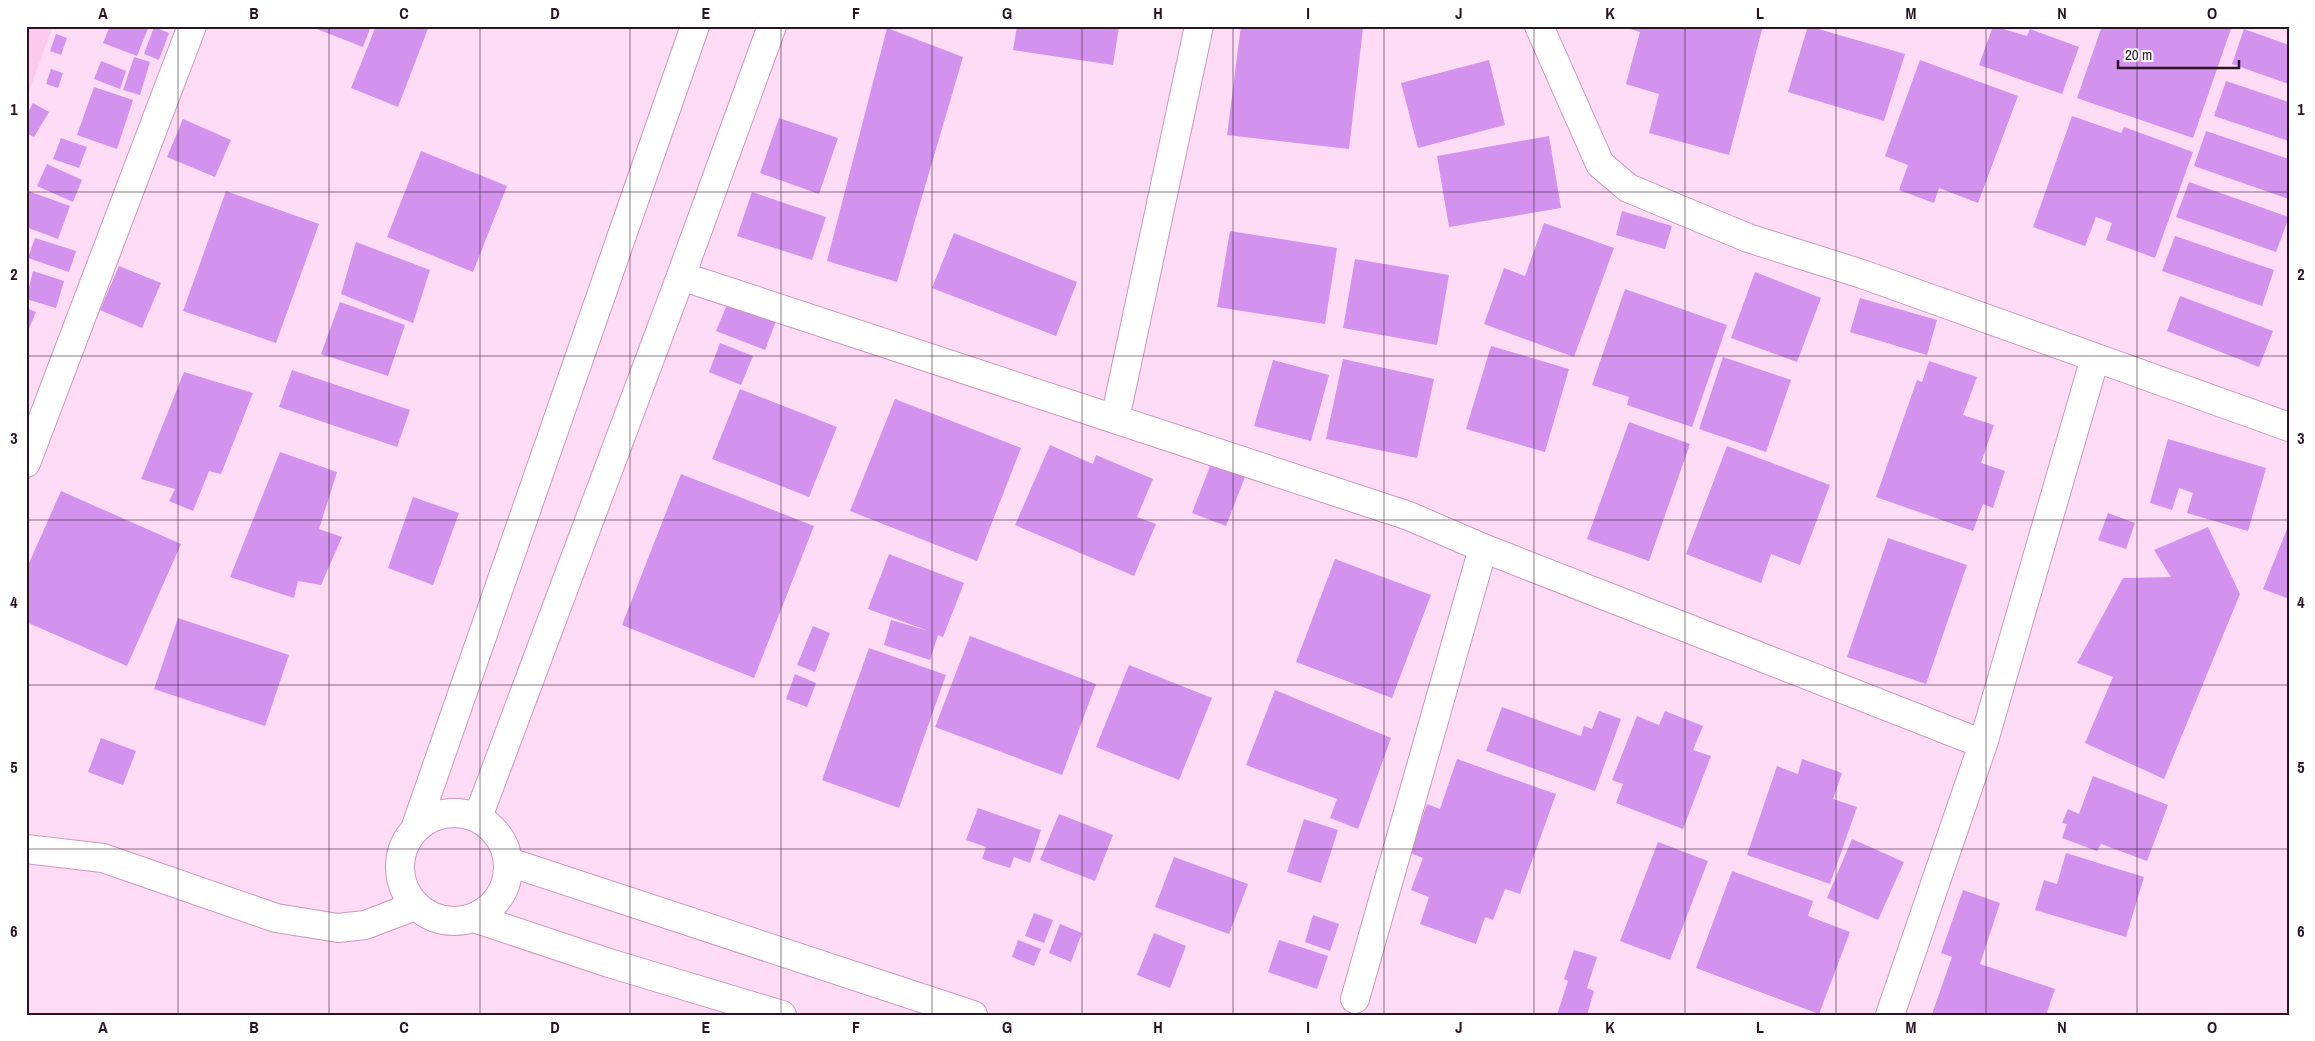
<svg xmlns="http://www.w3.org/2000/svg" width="2315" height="1041" font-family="'Archivo Narrow',sans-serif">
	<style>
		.built { fill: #fcc9ef }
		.building { fill: #d292ed }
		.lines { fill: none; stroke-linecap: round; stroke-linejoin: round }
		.street-casing { stroke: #cd96c0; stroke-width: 30 }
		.street { stroke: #fff; stroke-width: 28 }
		.grid { fill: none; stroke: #291424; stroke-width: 1; stroke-opacity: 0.55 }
		.neatline { fill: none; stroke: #291424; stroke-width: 2 }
		.grid-label { font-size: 16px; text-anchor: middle; font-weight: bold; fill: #291424 }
	</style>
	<rect width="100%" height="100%" fill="#ffdcf6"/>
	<path class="built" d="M26 26H53L26 99Z"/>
	<path class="building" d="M110 26H149L137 56 103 43Z
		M309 26H371L363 47Z
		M376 26H429L398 107 351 88Z
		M1017 26H1119L1113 65 1013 50Z
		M1241 26 1363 28 1349 149 1227 135Z
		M1621 26H1763L1729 155 1649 133 1659 94 1626 84 1640 32Z
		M1808 26 1905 54 1884 121 1788 92Z
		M1993 26 2027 36 2030 29 2079 47 2062 94 1979 65Z
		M2102 26H2232L2193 138 2077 98Z
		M154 27 169 33 159 60 144 54Z
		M887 28 963 57 897 282 827 261Z
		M2244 29 2289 45V84L2232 64Z
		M56 34 67 38 61 55 50 51Z
		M134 57 150 62 140 95 123 90Z
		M1489 60 1505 125 1418 148 1401 83Z
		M1920 60 2018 96 1978 203 1939 188 1934 203 1899 190 1908 165 1885 156Z
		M101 61 126 71 120 89 94 79Z
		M51 69 63 73 58 88 46 84Z
		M2226 81 2289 102V141L2214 116Z
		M94 87 133 100 117 149 77 135Z
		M33 103 49 112 34 137 26 133V116Z
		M2072 116 2121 133 2124 127 2193 152 2155 258 2106 240 2112 223 2096 217 2085 246 2033 227Z
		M779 118 838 138 819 194 760 173Z
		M183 119 231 140 215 177 167 157Z
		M2206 131 2289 159V199L2194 166Z
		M1549 136 1561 208 1449 227 1437 156Z
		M61 138 87 147 79 168 53 159Z
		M421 151 507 186 473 272 387 237Z
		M47 164 82 180 73 202 37 186Z
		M2189 182 2289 217 2276 252 2176 217Z
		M28 191 70 206 58 239 26 227V197Z
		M226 191 319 224 276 343 183 311Z
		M752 192 826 217 812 260 737 236Z
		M1622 211 1672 226 1665 249 1616 235Z
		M1544 223 1614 248 1574 357 1484 324 1504 268 1525 276Z
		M1230 231 1337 248 1325 324 1217 307Z
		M954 233 1077 282 1056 336 932 288Z
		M2175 236 2274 270 2262 306 2162 271Z
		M35 238 76 251 69 272 28 258Z
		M356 242 430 270 413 323 341 294Z
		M1355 259 1449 275 1437 345 1343 328Z
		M119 266 161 283 142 328 100 310Z
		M33 271 64 281 56 308 26 299Z
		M1755 272 1821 298 1797 362 1731 338Z
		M1625 289 1727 325 1692 427 1627 405 1629 397 1592 385Z
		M2180 296 2273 331 2259 367 2167 331Z
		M1860 298 1937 320 1927 355 1850 332Z
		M340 302 405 325 388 376 321 354Z
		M728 302 776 321 765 350 716 331Z
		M26 308 36 312 28 331 26 330Z
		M720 343 753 356 741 385 709 372Z
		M1491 346 1569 369 1545 452 1466 429Z
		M1723 357 1791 380 1766 452 1699 429Z
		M1343 359 1434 379 1417 458 1326 439Z
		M1273 360 1329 375 1311 441 1254 426Z
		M1929 361 1977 377 1963 415 1994 425 1981 463 2005 471 1993 508 1983 504 1973 531 1876 497 1917 380 1922 382Z
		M292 370 410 410 397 447 279 407Z
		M184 372 253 393 221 474 209 471 193 511 169 501 175 489 141 479Z
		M740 389 837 427 809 497 712 459Z
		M895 399 1021 448 977 561 850 511Z
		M1629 422 1690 444 1649 561 1587 539Z
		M2168 439 2266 468 2248 531 2187 513 2193 493 2179 488 2172 510 2150 503Z
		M1050 445 1093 464 1096 455 1153 479 1137 517 1156 524 1134 576 1015 525Z
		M1727 446 1830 485 1800 565 1771 554 1761 583 1686 554Z
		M280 452 337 472 319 529 342 537 321 585 298 581 294 598 230 577Z
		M1214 456 1248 469 1226 526 1192 513Z
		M681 474 814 526 754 678 622 625Z
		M61 491 181 544 127 666 26 622V570Z
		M413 497 459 513 433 585 388 568Z
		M2108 513 2135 523 2126 549 2098 540Z
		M2289 524V599L2263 589Z
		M2208 527 2240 594 2164 779 2085 743 2113 677 2077 663 2123 578 2171 577 2154 550Z
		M1888 538 1967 565 1926 684 1847 657Z
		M889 554 964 583 943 637 938 635 930 660 884 645 891 620 929 631 868 609Z
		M1335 559 1431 595 1392 698 1296 662Z
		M178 618 289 655 265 726 154 689Z
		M813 626 830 633 815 672 797 665Z
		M970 636 1096 684 1062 775 935 727Z
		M869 648 946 675 899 808 822 780Z
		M1129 665 1212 698 1179 780 1096 747Z
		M795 674 816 683 807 707 786 699Z
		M1275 690 1391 738 1358 829 1330 818 1337 799 1246 765Z
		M1502 707 1581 736 1584 726 1592 729 1599 711 1621 719 1595 791 1486 751Z
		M1665 711 1703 726 1693 750 1711 756 1683 829 1616 803 1623 784 1612 780 1637 716 1659 725Z
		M101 738 136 751 123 785 88 772Z
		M1457 759 1556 794 1520 894 1505 889 1493 920 1485 917 1476 944 1420 924 1429 897 1411 890 1423 858 1410 853 1427 804 1440 809Z
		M1802 759 1842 773 1833 799 1857 807 1830 884 1747 855 1777 766 1798 774Z
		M2093 776 2168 805 2147 861 2101 844 2097 851 2062 838 2067 824 2062 823 2068 809 2079 814Z
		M978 808 1041 830 1030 863 1014 857 1010 868 982 859 986 847 966 840Z
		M1059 814 1113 835 1095 881 1040 860Z
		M1304 819 1338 830 1321 883 1287 872Z
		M1852 839 1904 862 1878 920 1827 898Z
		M1658 842 1708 861 1670 960 1620 941Z
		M2066 853 2144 877 2126 937 2035 910 2044 880 2057 884Z
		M1174 857 1248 884 1229 934 1155 907Z
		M1732 871 1813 901 1808 916 1850 932 1819 1014 1696 968Z
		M1963 890 2000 903 1980 964 2055 989 2046 1015 1932 1014 1952 957 1941 953Z
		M1034 913 1053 920 1044 943 1025 936Z
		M1313 915 1339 924 1330 951 1305 942Z
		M1060 924 1082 933 1071 962 1049 953Z
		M1154 933 1186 946 1170 988 1137 975Z
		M1018 940 1041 949 1034 966 1012 957Z
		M1279 940 1328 956 1317 989 1268 972Z
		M1574 950 1597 957 1587 988 1594 991 1587 1015H1557L1568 981 1564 979Z"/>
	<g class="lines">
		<g class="street-casing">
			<path id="street" d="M1539 26 1600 164 1628 188 1748 238 1862 274 2289 427
				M681 276 1409 516 1483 548 1983 744
				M1115 419 1199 26
				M26 463 192 26
				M400 867a54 54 0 1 1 108 0a54 54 0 1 1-108 0Z
				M478 817 681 276 772 26
				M415 829 695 26
				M26 849 103 858 276 918 338 928 365 925 415 906
				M509 862 973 1015
				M474 918 609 963 782 1015
				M1355 999 1483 548
				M1890 1015 1983 744 2095 358"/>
		</g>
		<use href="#street" class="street"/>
	</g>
	<path class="grid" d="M178 26V1015M329 26V1015M480 26V1015M630 26V1015M781 26V1015M932 26V1015M1082 26V1015M1233 26V1015M1384 26V1015M1534 26V1015M1685 26V1015M1836 26V1015M1986 26V1015M2137 26V1015M26 192H2289M26 356H2289M26 520H2289M26 685H2289M26 849H2289"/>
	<rect width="2315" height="1041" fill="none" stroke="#ffffff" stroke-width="55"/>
	<path d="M2118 60v8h121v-8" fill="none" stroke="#291424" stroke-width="2.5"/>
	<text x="2125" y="60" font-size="15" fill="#291424" stroke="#ffffff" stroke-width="4" paint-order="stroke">20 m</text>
	<rect x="28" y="28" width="2260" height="986" class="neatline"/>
	<g class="grid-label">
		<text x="103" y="19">A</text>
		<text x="254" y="19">B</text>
		<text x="404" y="19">C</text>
		<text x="555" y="19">D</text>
		<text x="706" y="19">E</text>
		<text x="856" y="19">F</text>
		<text x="1007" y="19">G</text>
		<text x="1158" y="19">H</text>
		<text x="1308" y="19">I</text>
		<text x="1459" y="19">J</text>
		<text x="1610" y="19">K</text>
		<text x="1760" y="19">L</text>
		<text x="1911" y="19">M</text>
		<text x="2062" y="19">N</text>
		<text x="2212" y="19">O</text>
		<text x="14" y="115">1</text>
		<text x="2301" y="115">1</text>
		<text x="14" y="280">2</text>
		<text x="2301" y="280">2</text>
		<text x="14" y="444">3</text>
		<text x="2301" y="444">3</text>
		<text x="14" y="608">4</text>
		<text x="2301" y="608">4</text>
		<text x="14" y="773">5</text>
		<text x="2301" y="773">5</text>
		<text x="14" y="937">6</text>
		<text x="2301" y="937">6</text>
		<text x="103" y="1033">A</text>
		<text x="254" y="1033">B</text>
		<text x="404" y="1033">C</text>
		<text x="555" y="1033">D</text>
		<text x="706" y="1033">E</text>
		<text x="856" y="1033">F</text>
		<text x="1007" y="1033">G</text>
		<text x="1158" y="1033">H</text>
		<text x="1308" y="1033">I</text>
		<text x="1459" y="1033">J</text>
		<text x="1610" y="1033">K</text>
		<text x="1760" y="1033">L</text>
		<text x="1911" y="1033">M</text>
		<text x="2062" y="1033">N</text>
		<text x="2212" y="1033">O</text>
	</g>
</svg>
